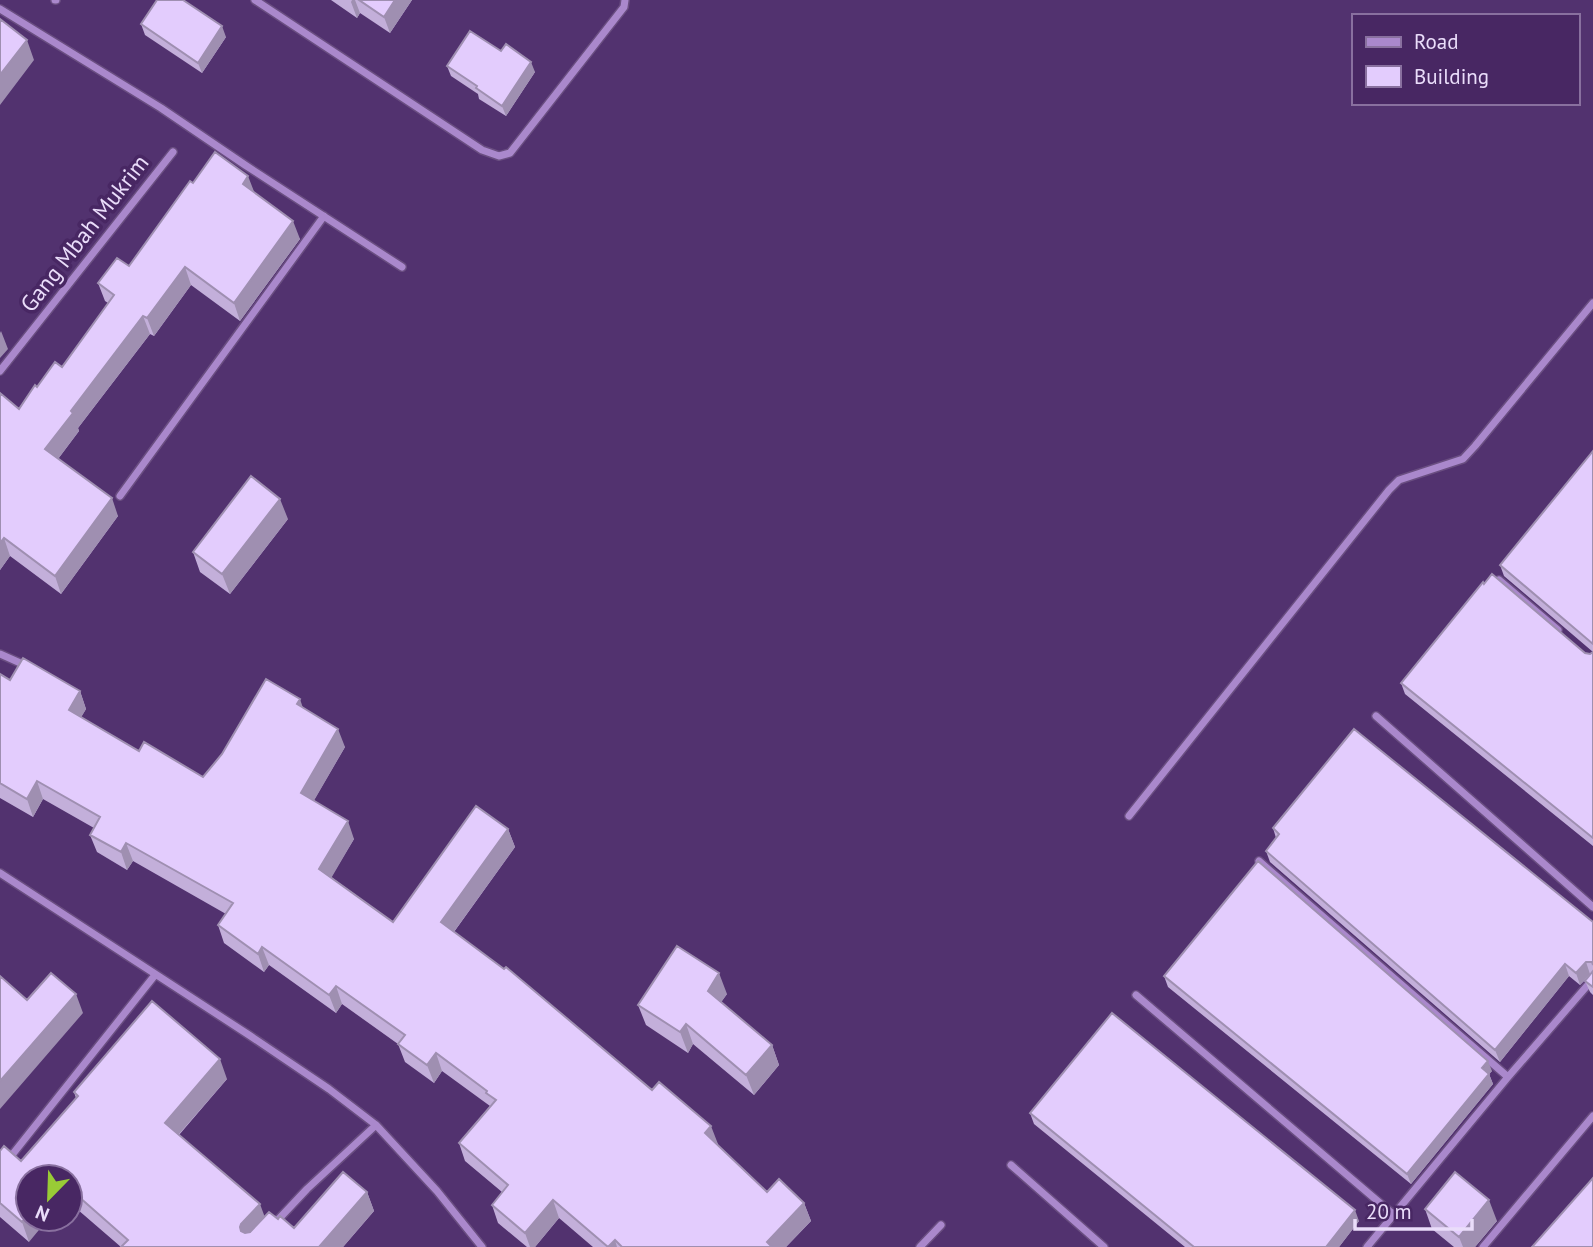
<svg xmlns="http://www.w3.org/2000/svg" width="1593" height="1247" font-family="'PT Sans',sans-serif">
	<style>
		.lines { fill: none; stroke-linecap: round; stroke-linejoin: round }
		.street-casing { stroke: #6a4e81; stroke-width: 10 }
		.street { stroke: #a8c; stroke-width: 7 }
		.wall { fill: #c3afda }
		.shaded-wall { fill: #9f8fb1 }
		.building { fill: #e3ccfd; stroke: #9f8fb1; stroke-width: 2 }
		.labels { text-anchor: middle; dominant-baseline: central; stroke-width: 7; stroke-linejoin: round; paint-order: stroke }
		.street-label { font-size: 23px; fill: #eaddfa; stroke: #482763 }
	</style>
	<rect width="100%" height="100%" fill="#52326f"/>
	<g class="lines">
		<g class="street-casing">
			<path id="street" d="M55 0H56
				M255 0 482 150 499 156 510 153 624 7 625 0
				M0 9 161 108 245 165 402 267
				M0 371 173 152
				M120 496 324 216
				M1499 580 1558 630
				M0 654 27 666
				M1376 716 1593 907
				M1129 816 1389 490 1399 480 1463 459 1475 446 1593 303
				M1259 861 1508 1077
				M0 873 249 1035 329 1089 376 1125 437 1191 482 1247
				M1136 995 1394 1215
				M1011 1165 1104 1247
				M0 1170 155 975
				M275 1223 307 1189 376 1125
				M920 1247 941 1225
				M1367 1247 1508 1077 1593 979
				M1483 1247 1593 1116"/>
		</g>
		<use href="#street" class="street"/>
	</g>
	<path class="wall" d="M331 0H412L390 33 360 13 357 18Z
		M141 24 226 37 202 73 145 35Z
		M501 51 535 72 506 116 479 99 478 94 451 76 447 66Z
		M193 183 254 192 300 239 240 321 191 285 154 336 150 334 78 428 79 431 58 459 118 516 61 594 10 556 0 570V393L19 409 37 387 62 367 108 303 105 301 98 283 129 266Z
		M1593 451V652L1504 576 1500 565Z
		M288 519 230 594 200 572 193 552Z
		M1593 652V846L1405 694 1401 683 1585 653 1590 654Z
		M0 674 10 680 80 691 86 709 81 717 139 751 203 777 303 708 345 747 314 800 354 839 331 877 393 922 508 829 515 847 454 932 718 1144H717L767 1192 804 1203 811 1221 786 1247H593L559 1218 535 1247H527L498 1223 492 1205 502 1192 465 1161 459 1143 490 1106 442 1071 434 1083 405 1062 398 1044 342 1004 336 1013 269 965 264 972 224 943 218 925 226 914 133 861 127 870 97 852 90 835 94 828 43 799 33 817 0 798Z
		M1273 828 1593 922V995L1590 992 1585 981 1591 974 1580 985 1569 976 1500 1062 1270 862 1266 851 1276 838Z
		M1164 976 1492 1071 1489 1074 1493 1084 1411 1184 1168 987Z
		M727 994 721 1002 772 1045 779 1065 754 1095 693 1044 688 1053 646 1025 638 1005Z
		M227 1079 179 1135 264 1216 278 1219 294 1228 367 1192 374 1211 343 1247H121L70 1203V1177H28L29 1242 0 1217V1151L21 1161 76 1098 74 1092Z
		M1030 1113 1359 1221 1339 1247H1185L1034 1124Z
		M1425 1209 1497 1221 1475 1247H1454L1432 1229Z"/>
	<path class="shaded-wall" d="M352 0H355L360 13 357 18 351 2Z
		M395 0H412L390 33 384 17Z
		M222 26 226 37 202 73 198 63Z
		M27 40 34 60 0 105V75Z
		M531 62 535 72 506 116 502 106Z
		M248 176 255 194 243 184Z
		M293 221 300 239 240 321 234 303Z
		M185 267 191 285 154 336 147 318Z
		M143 316 150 334 78 428 79 431 52 467 45 449 71 411Z
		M1 331 8 349 0 358V333Z
		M112 498 118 516 61 594 55 576Z
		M280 499 288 519 230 594 222 574Z
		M4 538 10 556 0 570V543Z
		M80 691 86 709 75 728 69 710Z
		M300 699 306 717 297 704Z
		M338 729 345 747 308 811 301 793Z
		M37 781 43 799 33 817 27 799Z
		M348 821 354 839 326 887 319 869Z
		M508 829 515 847 448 940 441 922Z
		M126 843 133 861 127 870 121 852Z
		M262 947 269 965 264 972 258 954Z
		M1586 962 1590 974 1580 985 1576 973Z
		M1565 964 1569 976 1500 1062 1495 1050Z
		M719 973 727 994 715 1011 708 991Z
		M336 986 342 1004 336 1013 329 995Z
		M76 994 83 1013 0 1109V1081Z
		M686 1024 693 1044 688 1053 680 1032Z
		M772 1045 779 1065 754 1095 746 1075Z
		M436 1053 442 1071 434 1083 427 1065Z
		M220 1059 227 1079 172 1142 165 1123Z
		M1488 1061 1492 1071 1489 1074 1493 1084 1411 1184 1407 1174Z
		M711 1126 718 1144 712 1151 705 1133Z
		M367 1192 374 1211 343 1247H319Z
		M553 1200 559 1218 535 1247H530L525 1233Z
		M1489 1200 1497 1221 1475 1247H1463L1459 1237Z
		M804 1203 811 1221 786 1247H769L767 1242Z
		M260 1204 267 1223 247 1247 240 1227 241 1224Z
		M1355 1210 1359 1221 1339 1247H1326Z
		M28 1214V1219H48L29 1242 22 1222Z
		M615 1240 617 1247H609Z"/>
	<path class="building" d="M157 0H183L222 26 198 63 141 24Z
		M359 0H395L384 17Z
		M0 19 27 40 0 75Z
		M470 31 501 51 506 44 531 62 502 106 476 88 477 86 447 66Z
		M215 152 248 176 243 184 293 221 234 303 185 267 147 318 143 316 71 411 73 413 45 449 112 498 55 576 4 538 0 543V393L19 409 35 385 37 387 55 362 62 367 114 295 98 283 117 258 129 266 190 181 193 183Z
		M1593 451V644L1500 565Z
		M251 476 280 499 222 574 193 552Z
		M1492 574 1585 653 1590 654 1593 652V838L1401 683 1483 582 1484 584Z
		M23 658 80 691 69 710 139 751 144 742 203 777 222 754 266 679 300 699 297 704 338 729 301 793 348 821 319 869 393 922 476 806 508 829 441 922 504 969 506 967 652 1090 659 1082 711 1126 705 1133 767 1192 779 1179 804 1203 767 1242 772 1247H622L615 1240 608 1247 553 1200 525 1233 492 1205 508 1185 459 1143 496 1100 486 1093 487 1091 436 1053 427 1065 398 1044 405 1035 336 986 329 995 262 947 258 954 218 925 233 903 126 843 121 852 90 835 100 817 37 781 27 799 0 783V674L10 680Z
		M1354 729 1593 922V965L1592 962H1586L1576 973 1565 964 1495 1050 1266 851 1279 834 1273 828Z
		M1258 861 1488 1061 1482 1068 1489 1074 1407 1174 1164 976Z
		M677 946 719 973 708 991 772 1045 746 1075 686 1024 680 1032 638 1005Z
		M1593 971V987L1585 981Z
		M51 973 76 994 0 1081V976L27 1000Z
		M152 1001 220 1059 165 1123 260 1204 241 1224 240 1227 241 1231 245 1233 250 1232 269 1212 278 1219 280 1216 294 1228 343 1172 367 1192 319 1247H121L128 1240 70 1189V1177H28V1214L22 1222 0 1203V1151L4 1146 21 1161 78 1096 74 1092Z
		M1112 1013 1355 1210 1326 1247H1194L1030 1113Z
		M1455 1172 1489 1200 1459 1237 1425 1209Z
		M1593 1178V1247H1532Z"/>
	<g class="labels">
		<g class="street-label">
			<text transform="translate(84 233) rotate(-52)">Gang Mbah Mukrim</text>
		</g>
	</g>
	<rect x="1352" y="14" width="228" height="91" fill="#482763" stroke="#89709f" stroke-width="2"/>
	<rect x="1366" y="37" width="35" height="10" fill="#aa88cc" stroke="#89709f" stroke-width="2"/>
	<text x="1414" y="49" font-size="21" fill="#eaddfa">Road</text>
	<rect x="1366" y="66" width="35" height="21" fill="#e3ccfd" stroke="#89709f" stroke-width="2"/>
	<text x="1414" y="84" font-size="21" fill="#eaddfa">Building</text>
	<g transform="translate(49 1198) rotate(203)"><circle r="33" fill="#482763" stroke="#89709f" stroke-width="2"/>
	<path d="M0-5L12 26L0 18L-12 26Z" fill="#99cb36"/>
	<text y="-10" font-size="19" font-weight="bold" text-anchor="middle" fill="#eaddfa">N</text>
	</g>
	<path d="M1355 1219v10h117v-10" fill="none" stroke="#eaddfa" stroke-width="3.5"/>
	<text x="1366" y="1219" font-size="21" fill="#eaddfa" stroke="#482763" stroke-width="5" paint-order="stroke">20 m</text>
</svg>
